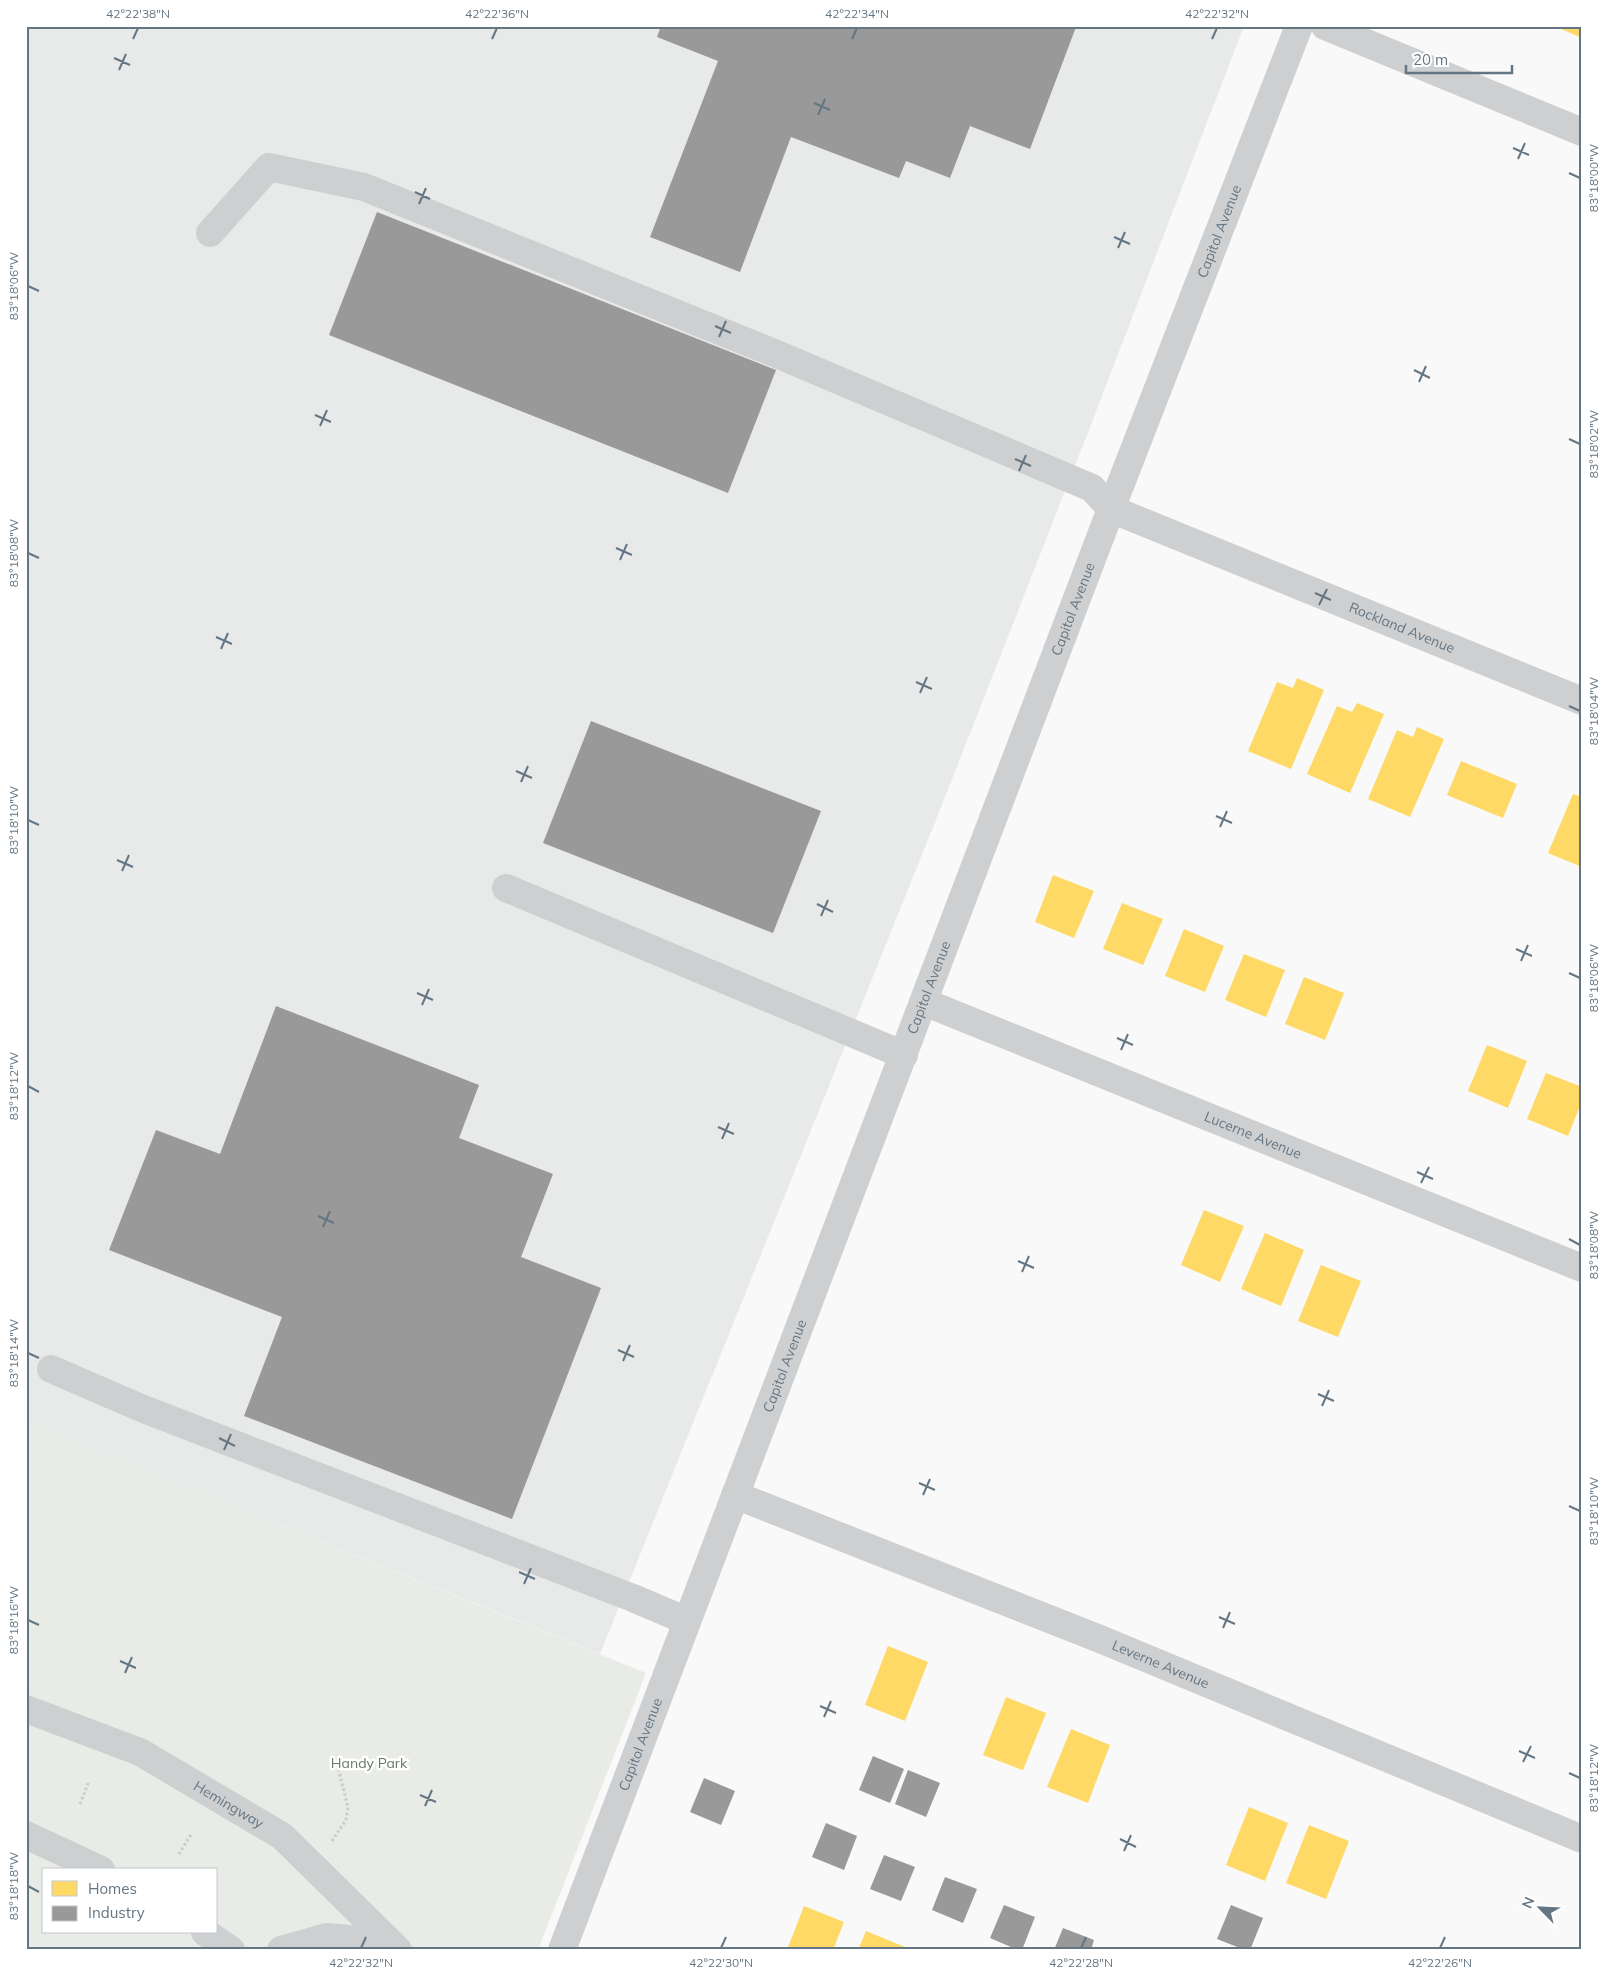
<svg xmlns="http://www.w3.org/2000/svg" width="1608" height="1976" font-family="Mulish,sans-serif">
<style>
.built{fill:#e8e9e9}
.green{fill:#e8ebe6;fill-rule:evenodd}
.homes{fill:#ffd966}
.industry{fill:#999}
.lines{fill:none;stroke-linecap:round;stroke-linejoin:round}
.path{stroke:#cbcccd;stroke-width:3;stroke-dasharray:2.5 2.5;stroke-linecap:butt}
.minor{stroke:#cecfd0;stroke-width:28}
.ticks{fill:none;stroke:#657683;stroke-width:2}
.labels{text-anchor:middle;stroke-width:5;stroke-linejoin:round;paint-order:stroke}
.street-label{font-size:14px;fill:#657683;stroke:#fff}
.park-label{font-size:14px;fill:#687a64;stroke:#fff}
.neatline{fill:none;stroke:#657683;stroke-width:2}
.ticks-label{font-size:12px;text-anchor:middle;fill:#657683}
</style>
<rect width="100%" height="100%" fill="#f9f9f9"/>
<!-- built -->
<polygon class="built" points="26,26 1244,26 1087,435 936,820 600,1654 26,1422"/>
<!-- green -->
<path class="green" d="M26,1422L646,1673L538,1950H26ZM44,1870H216V1932H44Z"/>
<!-- homes -->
<g class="homes">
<polygon points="1562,26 1582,26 1582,38 1561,29"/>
<polygon points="1297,678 1324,690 1291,769 1248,751 1277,682 1293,688"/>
<polygon points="1357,703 1384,714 1350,793 1307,774 1337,706 1352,712"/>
<polygon points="1417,727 1444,739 1410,817 1368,799 1397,730 1413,737"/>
<polygon points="1461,761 1517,784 1503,818 1447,795"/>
<polygon points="1573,794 1582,797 1582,867 1548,853"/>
<polygon points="1053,875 1094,891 1074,938 1035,922"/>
<polygon points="1122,903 1163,919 1143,965 1103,949"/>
<polygon points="1184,929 1224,946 1205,992 1165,976"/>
<polygon points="1244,954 1285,970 1266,1017 1225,1000"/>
<polygon points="1304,977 1344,993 1325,1040 1285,1024"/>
<polygon points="1487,1045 1527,1061 1508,1108 1468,1091"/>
<polygon points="1546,1073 1582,1087 1582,1101 1568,1136 1527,1119"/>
<polygon points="1204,1210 1244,1226 1220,1282 1181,1265"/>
<polygon points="1265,1233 1304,1250 1281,1306 1241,1289"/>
<polygon points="1321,1265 1361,1281 1338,1337 1298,1321"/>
<polygon points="888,1646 928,1662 905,1721 865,1705"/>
<polygon points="1006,1697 1046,1713 1023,1770 983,1755"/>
<polygon points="1071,1729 1110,1745 1088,1803 1047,1787"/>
<polygon points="1249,1807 1288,1823 1265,1881 1226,1865"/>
<polygon points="1309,1825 1349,1841 1326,1899 1286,1883"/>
<polygon points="804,1906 844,1922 833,1950 787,1950"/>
<polygon points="866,1931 905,1947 904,1950 858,1950"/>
</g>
<!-- industry -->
<g class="industry">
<polygon points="661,26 1075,26 1076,27 1030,149 970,126 950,178 906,161 899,178 791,137 740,272 650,237 718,61 657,37"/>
<polygon points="377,212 776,370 728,493 329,335"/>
<polygon points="591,721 821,811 773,933 543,843"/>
<polygon points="276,1006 479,1085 459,1138 553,1174 521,1257 601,1288 512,1519 244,1416 282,1317 109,1250 156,1130 220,1154"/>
<polygon points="873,1756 904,1769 890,1803 859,1790"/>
<polygon points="908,1770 940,1783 926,1817 895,1804"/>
<polygon points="704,1778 735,1791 721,1825 690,1812"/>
<polygon points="826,1823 857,1836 844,1870 812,1857"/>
<polygon points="884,1855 915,1867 901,1901 870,1889"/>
<polygon points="945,1877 977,1889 963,1923 932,1910"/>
<polygon points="1004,1905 1035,1917 1022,1950 1018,1950 990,1938"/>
<polygon points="1231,1905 1263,1918 1250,1950 1245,1950 1217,1939"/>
<polygon points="1063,1928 1094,1940 1091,1950 1054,1950"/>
</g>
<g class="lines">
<!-- path -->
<g class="path">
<polyline points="80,1804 89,1781"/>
<polyline points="332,1841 346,1820 348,1807 335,1756"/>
<polyline points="179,1854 192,1833"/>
</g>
<!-- minor -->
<g class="minor">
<polyline points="1325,26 1582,132"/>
<path id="s1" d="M210,233L269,167L364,187L779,355L1092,488L1111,509L1582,701"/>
<polyline points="506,888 904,1055"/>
<path id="s2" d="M924,1002L1582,1268"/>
<polyline points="51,1369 141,1408 633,1598 687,1621"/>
<path id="s3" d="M735,1495L1100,1639L1582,1839"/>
<path id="s4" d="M26,1709L140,1752L282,1836L398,1950"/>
<polyline points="26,1835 101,1870"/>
<polyline points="205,1932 231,1950"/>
<polyline points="281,1950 327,1937 391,1943"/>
<path id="s5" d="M562,1950L1111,509L1299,26"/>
</g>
</g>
<!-- ticks -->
<path class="ticks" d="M133,39L138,28M492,39L497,28M852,39L857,28M1212,39L1217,28M114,58L130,65M119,70L126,54M814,103L830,110M818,115L825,99M1513,148L1529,155M1518,159L1525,143M1569,173L1580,178M415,192L430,199M419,204L426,188M1114,237L1130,244M1118,248L1125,232M28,286L39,291M715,326L731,333M719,337L726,321M1414,370L1430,378M1419,382L1426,366M315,415L331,422M320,426L327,410M1569,439L1580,444M1015,459L1031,466M1019,471L1026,455M616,548L632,555M28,553L39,558M620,560L627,544M1315,593L1331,600M1319,605L1327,589M216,637L232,644M221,649L228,633M916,682L932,689M920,693L927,677M1569,706L1580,711M516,771L532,778M521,782L528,766M1216,816L1232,823M28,820L39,825M1220,827L1227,811M117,860L133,867M122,871L129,855M817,904L833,912M821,916L828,900M1516,949L1532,956M1521,961L1528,945M1569,973L1580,978M417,993L433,1000M422,1005L429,989M1117,1038L1133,1045M1121,1050L1128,1034M28,1086L39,1092M718,1127L734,1134M722,1139L729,1123M1417,1172L1433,1179M1421,1183L1429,1167M318,1216L334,1223M323,1227L330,1211M1569,1239L1580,1245M1018,1261L1034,1268M1022,1272L1029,1256M618,1350L634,1357M28,1353L39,1358M623,1361L630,1345M1318,1394L1334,1401M1322,1406L1329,1390M219,1438L235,1446M224,1450L231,1434M919,1483L935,1490M923,1495L930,1479M1569,1506L1580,1511M519,1572L535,1579M524,1584L531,1568M1219,1617L1235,1624M28,1620L39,1625M1223,1628L1230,1612M120,1661L136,1668M125,1673L132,1657M820,1706L836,1713M824,1717L831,1701M1519,1751L1535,1758M1523,1762L1531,1746M1569,1773L1580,1778M420,1795L436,1802M425,1806L432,1790M1120,1839L1136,1847M1124,1851L1131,1835M28,1886L39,1892M361,1948L366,1937M721,1948L726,1937M1081,1948L1086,1937M1440,1948L1445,1937"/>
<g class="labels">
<!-- street labels -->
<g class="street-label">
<text dy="5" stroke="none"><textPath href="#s5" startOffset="1840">Capitol Avenue</textPath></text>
<text dy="5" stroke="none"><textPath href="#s5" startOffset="1435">Capitol Avenue</textPath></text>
<text dy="5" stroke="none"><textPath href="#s1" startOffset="1316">Rockland Avenue</textPath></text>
<text dy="5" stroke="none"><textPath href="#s5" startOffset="1030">Capitol Avenue</textPath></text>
<text dy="5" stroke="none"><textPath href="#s2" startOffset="355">Lucerne Avenue</textPath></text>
<text dy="5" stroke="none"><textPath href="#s5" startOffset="625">Capitol Avenue</textPath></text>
<text dy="5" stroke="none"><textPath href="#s3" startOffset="458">Leverne Avenue</textPath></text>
<text dy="5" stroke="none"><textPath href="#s5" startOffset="220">Capitol Avenue</textPath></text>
<text dy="5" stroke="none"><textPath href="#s4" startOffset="225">Hemingway</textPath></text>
</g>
<!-- park labels -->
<g class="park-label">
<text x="369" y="1768">Handy Park</text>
</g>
</g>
<!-- border -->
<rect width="1608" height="1976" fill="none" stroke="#ffffff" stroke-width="55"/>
<!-- legend -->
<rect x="42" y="1868" width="175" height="65" fill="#ffffff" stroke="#c1c8cd"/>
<rect x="52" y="1881" width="25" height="15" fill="#ffd966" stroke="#c1c8cd"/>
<text x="88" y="1894" font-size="15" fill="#657683">Homes</text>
<rect x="52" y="1906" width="25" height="15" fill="#999999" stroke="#c1c8cd"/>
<text x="88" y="1918" font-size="15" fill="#657683">Industry</text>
<!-- north arrow -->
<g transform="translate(1540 1908) rotate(294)" stroke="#ffffff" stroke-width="4" paint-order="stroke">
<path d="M0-4L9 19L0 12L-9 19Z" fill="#657683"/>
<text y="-8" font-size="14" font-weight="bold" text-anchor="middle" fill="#657683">N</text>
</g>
<!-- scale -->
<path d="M1406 65v8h106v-8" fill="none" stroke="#657683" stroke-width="2.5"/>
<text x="1413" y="65" font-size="15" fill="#657683" stroke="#ffffff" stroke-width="4" paint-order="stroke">20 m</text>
<rect x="28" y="28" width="1552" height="1920" class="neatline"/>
<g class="ticks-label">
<text x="138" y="18">42°22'38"N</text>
<text x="497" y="18">42°22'36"N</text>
<text x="857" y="18">42°22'34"N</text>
<text x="1217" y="18">42°22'32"N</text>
<text transform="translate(1594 178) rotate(-90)" y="4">83°18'00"W</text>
<text transform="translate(14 286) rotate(-90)" y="4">83°18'06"W</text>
<text transform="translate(1594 444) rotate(-90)" y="4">83°18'02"W</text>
<text transform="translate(14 553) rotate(-90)" y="4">83°18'08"W</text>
<text transform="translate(1594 711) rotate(-90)" y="4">83°18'04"W</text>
<text transform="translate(14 820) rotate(-90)" y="4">83°18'10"W</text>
<text transform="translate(1594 978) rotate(-90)" y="4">83°18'06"W</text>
<text transform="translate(14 1086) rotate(-90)" y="4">83°18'12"W</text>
<text transform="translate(1594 1245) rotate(-90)" y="4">83°18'08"W</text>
<text transform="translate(14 1353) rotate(-90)" y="4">83°18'14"W</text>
<text transform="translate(1594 1511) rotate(-90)" y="4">83°18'10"W</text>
<text transform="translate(14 1620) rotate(-90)" y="4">83°18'16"W</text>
<text transform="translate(1594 1778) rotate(-90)" y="4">83°18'12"W</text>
<text transform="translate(14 1886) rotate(-90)" y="4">83°18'18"W</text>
<text x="361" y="1967">42°22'32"N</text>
<text x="721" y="1967">42°22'30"N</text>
<text x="1081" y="1967">42°22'28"N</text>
<text x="1440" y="1967">42°22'26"N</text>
</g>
</svg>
